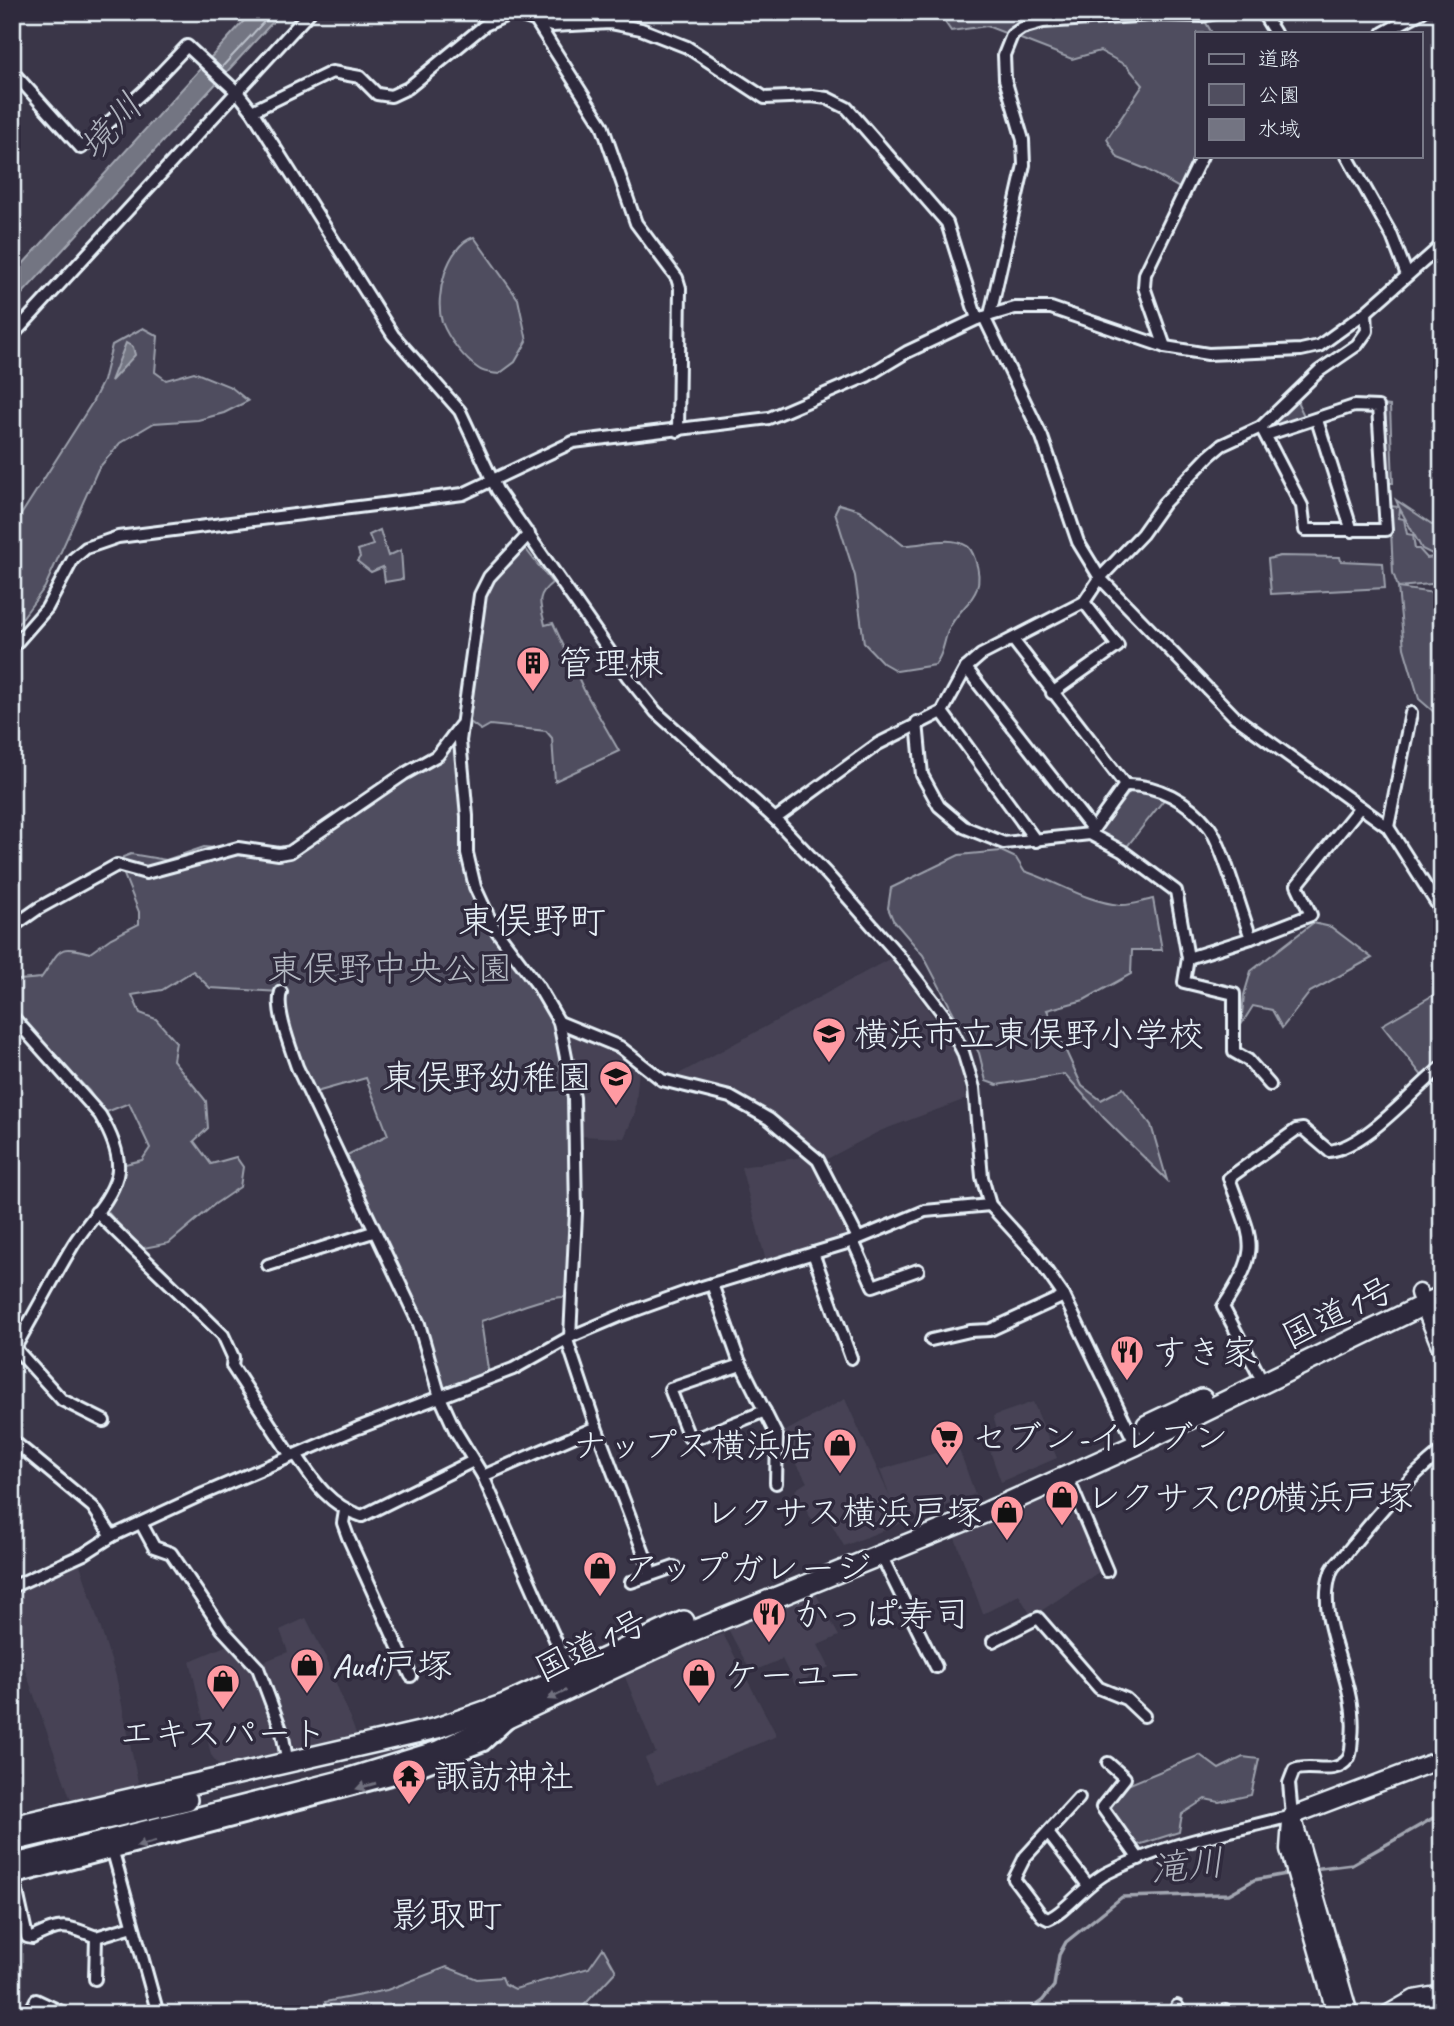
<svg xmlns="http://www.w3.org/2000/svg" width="1454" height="2026" font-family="Caveat,'Klee One',sans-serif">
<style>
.built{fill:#464354}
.green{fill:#504e5f;stroke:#9ca0ac;stroke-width:2}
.water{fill:#737482;stroke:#a2a6b1;stroke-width:2}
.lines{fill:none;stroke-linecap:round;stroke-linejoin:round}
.shore{stroke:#b9bfc9;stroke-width:2}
.stream{stroke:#a2a6b1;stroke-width:3.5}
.street-casing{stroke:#e8f1f8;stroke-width:16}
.secondary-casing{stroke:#e8f1f8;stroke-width:21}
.highway-casing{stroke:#e8f1f8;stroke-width:24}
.street{stroke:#2f2a3d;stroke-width:10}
.secondary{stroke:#2f2a3d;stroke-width:16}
.highway{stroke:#2f2a3d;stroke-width:19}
.oneway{fill:#70707e}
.labels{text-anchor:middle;stroke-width:7;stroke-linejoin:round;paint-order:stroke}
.poi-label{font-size:35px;fill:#e8f1f8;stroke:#2f2a3d;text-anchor:start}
.park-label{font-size:35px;fill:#b3b8c2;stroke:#2f2a3d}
.street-label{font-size:35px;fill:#e8f1f8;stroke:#2f2a3d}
.water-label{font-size:37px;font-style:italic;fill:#aeb2bd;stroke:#2f2a3d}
.neighbourhood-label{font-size:37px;fill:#e8f1f8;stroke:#2f2a3d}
</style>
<rect width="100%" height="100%" fill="#3a3648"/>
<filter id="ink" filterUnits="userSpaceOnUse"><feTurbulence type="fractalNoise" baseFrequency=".0143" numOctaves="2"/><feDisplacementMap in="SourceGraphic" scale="14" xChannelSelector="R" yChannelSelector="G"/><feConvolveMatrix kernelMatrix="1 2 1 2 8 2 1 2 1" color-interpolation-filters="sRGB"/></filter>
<g filter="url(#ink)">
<!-- built -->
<g class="built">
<polygon points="891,958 949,1039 962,1072 966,1099 880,1131 825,1160 772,1114 745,1099 677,1075"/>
<polygon points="565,1030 594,1037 639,1070 635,1113 624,1138 579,1136 579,1093"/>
<polygon points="808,1156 819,1171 848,1231 845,1238 767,1265 741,1167"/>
<polygon points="845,1399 890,1497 880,1470 958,1446 975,1494 844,1546 827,1516 813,1522 795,1490 807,1482 780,1434"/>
<polygon points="1033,1402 1057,1458 1001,1482 984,1434 997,1430 993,1416"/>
<polygon points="1068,1487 1101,1566 1099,1572 1032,1617 1019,1595 983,1614 955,1538"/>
<polygon points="79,1561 116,1676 139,1787 72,1803 12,1633 12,1592"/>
<polygon points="815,1592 839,1636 818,1645 829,1667 795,1685 782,1659 751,1672 727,1627"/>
<polygon points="306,1618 326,1658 357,1736 296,1750 260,1663 288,1652 280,1630"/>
<polygon points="723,1634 777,1736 657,1785 645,1758 656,1753 625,1677 683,1648"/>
<polygon points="230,1644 256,1672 285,1753 221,1768 211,1755 190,1661"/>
</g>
<!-- green -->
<g class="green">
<polygon points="938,12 1170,12 1202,16 1212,33 1197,33 1197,156 1183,190 1146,169 1118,158 1107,139 1143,85 1127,66 1100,51 1072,59 987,26 951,31"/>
<path d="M474,237L518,299L527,341L515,362L499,374C493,373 484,373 479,369C464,359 448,338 442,322C434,297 447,245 474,237Z"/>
<polygon points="143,328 158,336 155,372 166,380 194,372 231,387 248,401 224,413 198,420 154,423 120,443 98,469 45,587 12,632 12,529 92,403 103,381 112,345"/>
<polygon points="1294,395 1307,422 1266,435 1261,427"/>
<polygon points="1382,405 1390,406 1393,483 1385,483"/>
<polygon points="1396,500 1442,531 1442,559 1422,549 1400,509 1399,518 1404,519 1407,534 1413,535 1415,549 1419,549 1427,558 1434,557 1435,562 1442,562 1442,583 1398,587 1393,573 1390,506 1399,507"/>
<path d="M839,504L859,510L903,545C922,546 949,534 967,546C971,548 973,554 975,559C989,599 959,603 948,631C943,644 944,653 935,665L897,671L883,663L864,643L855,576L835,512Z"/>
<polygon points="380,530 388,556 401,550 403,579 385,582 383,567 371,572 357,561 360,557 358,550 373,545 369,535"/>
<path d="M521,543L552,583C534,597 541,605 545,625L553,623L584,690L619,751L555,781L552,738L546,731L490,725L481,730L470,722L472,648L480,595Z"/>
<polygon points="1280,556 1340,557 1341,561 1383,563 1385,588 1271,594 1268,559"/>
<polygon points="1398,588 1442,594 1442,719 1419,699 1404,648"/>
<path d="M461,724L475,887L559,1022L574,1098L569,1297C539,1296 510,1313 481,1321L489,1376L440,1397L433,1367L339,1159L388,1135L366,1078L309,1094L297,1067L281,992L210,988L193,971L162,990L132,995L140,1013L156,1019L176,1042L173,1060L206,1101L208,1128L194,1141L211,1164L236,1157L243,1167L240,1187L215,1204L169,1243L139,1249L106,1210L118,1191L125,1164L142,1160L150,1148L129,1103L104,1113L89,1091L25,1023L12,1003V987L19,980L41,978C61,951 55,943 90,953L111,938L139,924V912L120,865L123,857L131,854L166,860L204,847L279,854L438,755Z"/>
<polygon points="1133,788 1166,797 1125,849 1103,837 1100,830"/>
<path d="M1001,851L1016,858L1024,871C1056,881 1086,902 1120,905C1130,906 1143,901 1153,899L1162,950H1132L1131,974L1084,1000L1047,1010L1082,1086L1101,1100L1123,1088L1151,1125L1167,1180L1104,1118L1065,1074L997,1085L986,1081L979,1053L968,1033L954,1014L923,955L893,920L888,908L891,888L959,855Z"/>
<polygon points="1313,923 1331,927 1372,958 1310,992 1282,1028 1272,1010 1253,1006 1241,1025 1244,995 1251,971"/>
<polygon points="1442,990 1442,1063 1423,1077 1382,1025"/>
<polygon points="1200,1755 1219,1769 1243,1757 1259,1759 1251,1795 1219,1802 1205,1799 1182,1814 1179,1832 1138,1845 1121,1829 1107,1808 1125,1786"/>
<polygon points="603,1948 616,1971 576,2014 329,2014 325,2002 387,1990 447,1967 477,1979 502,1977 505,1984 515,1989 589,1968"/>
</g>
<!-- water -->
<g class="water">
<polygon points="282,12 12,305 12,276 251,13"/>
<polygon points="126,343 133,347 135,355 111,381"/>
</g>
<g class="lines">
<!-- shore -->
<polyline class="shore" points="221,68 273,12"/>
<!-- stream -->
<g class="stream">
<polyline points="1313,1869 1352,1864 1442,1813"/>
<polyline points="1024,2014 1042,2001 1054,1986 1059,1955 1066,1942 1122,1897 1229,1894 1254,1880 1292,1873"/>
</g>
<!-- street casing -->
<g class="street-casing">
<g id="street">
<polyline points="1262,12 1275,33"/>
<polyline points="536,21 602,125 636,223 677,278 680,288 678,431"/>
<polyline points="1383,33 1422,12"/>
<polyline points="12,71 81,148 145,90 187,46 238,93 252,111 393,335 460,411 497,490 627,676 656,712 775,819 827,874 899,956 944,1015 963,1052 974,1088 982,1177 990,1205 1034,1253 1064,1296 1136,1445"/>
<polyline points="252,111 332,72 360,77 377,94 391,96 408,88 485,25 512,13 552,26 610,23 641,29 687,47 765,98 812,96 827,98 847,108 947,223 977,319"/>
<polyline points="1347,156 1392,236 1407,275"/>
<polyline points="990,315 1024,165 1023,140 1005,79 1004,55 1012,35 1022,28 1043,22 1153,15 1202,16 1222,12"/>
<polyline points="984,317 1042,437 1078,542 1100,578 1235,717 1388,827 1442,912"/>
<polyline points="12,336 310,12"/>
<polyline points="1165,347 1144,287 1145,274 1202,156"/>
<polyline points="1317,420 1352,531"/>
<polyline points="1261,427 1302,506 1305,530 1386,530 1378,407 1354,406 1266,435"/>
<polyline points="529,534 489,577 480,595 460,741 467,816 467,853 475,887 493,926 538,986 559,1022 574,1098 576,1213 570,1337"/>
<polyline points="1014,641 1125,785"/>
<polyline points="12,648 47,608 73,559 86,548 118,537 463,494 573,442 769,418 867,376 907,352 977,319 1015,308 1051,308 1165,347 1208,354 1301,350 1319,346 1366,312 1442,245"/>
<polyline points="966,668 1093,830"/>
<polyline points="1052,693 1118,646 1084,602"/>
<polyline points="942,712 1036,841"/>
<path d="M917,722L922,775L939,806L964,827L1004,843L1090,834L1122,851L1176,891L1188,958L1251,938C1242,914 1222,843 1209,827C1189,801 1157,784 1125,785"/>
<polyline points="775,819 878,744 942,712 966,668 981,655 1084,602 1100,578 1142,534 1164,503 1209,456 1222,445 1261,427 1319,371 1357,345 1367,331 1366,312"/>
<polyline points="1388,827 1411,713"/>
<polyline points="1090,834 1125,785"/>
<polyline points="12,927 39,908 117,865 146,873 238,848 279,854 290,852 404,774 438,755 460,726"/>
<polyline points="1251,938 1311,915 1297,885 1360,807"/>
<polyline points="1188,958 1184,982 1234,994 1234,1052 1248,1060 1270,1085"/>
<path d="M281,992C275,1009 291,1049 297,1067L419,1324L440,1397L455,1430L483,1476L570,1673"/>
<path d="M12,1016L100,1115C110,1132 122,1156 117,1176C110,1202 87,1222 73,1245C52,1280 33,1317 12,1353"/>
<polyline points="559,1022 620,1047 662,1080 730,1097 769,1119 818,1160 858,1238"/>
<polyline points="96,1212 223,1335 233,1357 232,1366 291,1456"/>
<polyline points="853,1241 873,1286 918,1270"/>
<polyline points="813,1253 851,1358"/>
<polyline points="268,1265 373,1232"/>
<polyline points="712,1284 738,1358 777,1436 776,1483"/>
<polyline points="567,1340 596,1427 651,1572"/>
<polyline points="931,1340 970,1331 990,1330 1064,1296"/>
<polyline points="15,1348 62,1400 104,1421"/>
<polyline points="741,1365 670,1389 689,1437 697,1438 765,1411"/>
<path d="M1258,1373L1223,1307C1263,1245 1252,1243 1229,1178L1296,1130L1303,1129L1329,1151C1366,1147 1413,1090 1442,1067"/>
<polyline points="12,1440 93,1507 112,1536"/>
<path d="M297,1456C314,1482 330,1506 362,1516L473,1461"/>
<polyline points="483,1476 596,1427"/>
<polyline points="1067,1476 1107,1571"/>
<polyline points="345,1511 343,1523 348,1537 411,1676"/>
<polyline points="141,1523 154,1547 171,1553 222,1629 258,1668 282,1732 288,1764"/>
<polyline points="881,1555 936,1667"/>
<polyline points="631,1582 674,1567"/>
<polyline points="12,1587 84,1554 112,1536 203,1494 358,1428 513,1369 570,1337 622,1315 689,1291 850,1242 925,1211 990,1205"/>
<polyline points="993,1641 1038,1618 1099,1688 1126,1699 1144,1716"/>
<polyline points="1108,1763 1125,1778 1102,1807 1139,1859"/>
<path d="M1079,1798L1025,1857L1014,1879L1042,1916L1048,1919C1066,1912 1084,1885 1107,1873C1165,1843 1230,1832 1292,1816L1289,1783L1294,1770C1311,1763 1334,1777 1348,1759C1352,1753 1351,1744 1352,1738C1359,1678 1313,1624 1331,1572C1333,1565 1342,1559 1347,1552C1377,1515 1405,1481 1442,1451"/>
<polyline points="1048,1833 1087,1884"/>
<polyline points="113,1852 158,2014"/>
<path d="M14,1878L27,1937L32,1938C62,1923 66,1925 96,1937"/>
<polyline points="12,1879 406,1775 484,1745 510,1721"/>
<polyline points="95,1979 96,1937 133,1926"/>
<polyline points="1177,2006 1182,2014"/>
<polyline points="789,2013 789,2014"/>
<polyline points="29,2014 36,2000 66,2014"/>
<polyline points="1222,2014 1225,2011 1226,2014"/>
</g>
</g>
<!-- secondary casing -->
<g class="secondary-casing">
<g id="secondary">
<polyline points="1419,1293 1442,1350"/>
<polyline points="1292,1816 1349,2014"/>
<polyline points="1292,1816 1442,1759"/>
<polyline points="1291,1822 1289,1849 1336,2014"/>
<polyline points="1388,2014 1414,1999 1442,1994"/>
</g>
</g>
<!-- highway casing -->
<g class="highway-casing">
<g id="highway">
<polyline points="1147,1425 1202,1399"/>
<polyline points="12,1826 437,1728 505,1704 684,1621"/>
<polyline points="12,1841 187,1800"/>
<polyline points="12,1865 340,1781 438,1751 693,1631 987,1512 1136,1445 1442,1296"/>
</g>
</g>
<!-- street -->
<use href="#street" class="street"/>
<!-- secondary -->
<use href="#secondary" class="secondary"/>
<!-- highway -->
<use href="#highway" class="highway"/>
</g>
<!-- one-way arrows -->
<defs><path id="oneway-solid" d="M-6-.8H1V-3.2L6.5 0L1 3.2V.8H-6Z" transform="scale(1.75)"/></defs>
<g class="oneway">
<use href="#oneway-solid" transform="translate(557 1695) rotate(154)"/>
<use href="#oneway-solid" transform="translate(366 1786) rotate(164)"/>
<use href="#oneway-solid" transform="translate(146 1844) rotate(165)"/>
</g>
</g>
<!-- icons -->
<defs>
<g id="building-pin" transform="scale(1.75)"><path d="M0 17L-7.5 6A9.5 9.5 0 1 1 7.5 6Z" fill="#ff9aa2" stroke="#2f2a3d"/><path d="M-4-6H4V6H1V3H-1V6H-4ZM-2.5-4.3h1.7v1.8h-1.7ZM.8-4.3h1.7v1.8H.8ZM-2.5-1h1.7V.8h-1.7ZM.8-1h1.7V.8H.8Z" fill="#111"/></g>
<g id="school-pin" transform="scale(1.75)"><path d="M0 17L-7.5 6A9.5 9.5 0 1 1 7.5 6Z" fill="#ff9aa2" stroke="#2f2a3d"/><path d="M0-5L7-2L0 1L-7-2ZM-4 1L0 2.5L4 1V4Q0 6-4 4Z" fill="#111"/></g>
<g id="restaurant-pin" transform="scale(1.75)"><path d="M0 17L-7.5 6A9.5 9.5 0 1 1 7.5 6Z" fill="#ff9aa2" stroke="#2f2a3d"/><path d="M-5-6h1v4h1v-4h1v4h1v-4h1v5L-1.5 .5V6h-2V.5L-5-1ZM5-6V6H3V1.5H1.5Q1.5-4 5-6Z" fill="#111"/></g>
<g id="supermarket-pin" transform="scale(1.75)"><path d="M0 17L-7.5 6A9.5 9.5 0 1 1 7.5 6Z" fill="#ff9aa2" stroke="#2f2a3d"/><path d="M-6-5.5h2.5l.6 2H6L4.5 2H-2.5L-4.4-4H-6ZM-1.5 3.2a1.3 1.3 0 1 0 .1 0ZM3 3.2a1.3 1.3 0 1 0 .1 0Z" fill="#111"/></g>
<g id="shop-pin" transform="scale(1.75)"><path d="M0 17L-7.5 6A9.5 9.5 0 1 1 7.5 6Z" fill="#ff9aa2" stroke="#2f2a3d"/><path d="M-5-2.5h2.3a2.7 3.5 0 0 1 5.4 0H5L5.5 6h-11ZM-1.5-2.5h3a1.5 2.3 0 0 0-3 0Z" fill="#111"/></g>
<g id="temple-pin" transform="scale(1.75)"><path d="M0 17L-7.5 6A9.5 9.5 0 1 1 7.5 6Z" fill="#ff9aa2" stroke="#2f2a3d"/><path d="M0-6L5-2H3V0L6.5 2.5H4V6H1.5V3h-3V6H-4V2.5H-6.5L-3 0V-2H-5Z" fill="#111"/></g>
</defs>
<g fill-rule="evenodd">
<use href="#building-pin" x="533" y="663"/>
<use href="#school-pin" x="829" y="1034"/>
<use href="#school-pin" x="616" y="1077"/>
<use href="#restaurant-pin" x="1127" y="1352"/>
<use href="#supermarket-pin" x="947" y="1437"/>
<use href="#shop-pin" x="840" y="1445"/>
<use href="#shop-pin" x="1062" y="1497"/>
<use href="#shop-pin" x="1007" y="1512"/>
<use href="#shop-pin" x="600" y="1568"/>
<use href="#restaurant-pin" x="769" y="1614"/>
<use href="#shop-pin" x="307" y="1665"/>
<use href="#shop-pin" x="699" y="1675"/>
<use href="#shop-pin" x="223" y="1681"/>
<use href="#temple-pin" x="409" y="1776"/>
</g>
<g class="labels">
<!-- poi labels -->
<g class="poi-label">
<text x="558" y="675">管理棟</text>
<text x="854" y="1046">横浜市立東俣野小学校</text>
<text x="592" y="1089" text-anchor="end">東俣野幼稚園</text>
<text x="1152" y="1364">すき家</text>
<text x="972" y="1449">セブン-イレブン</text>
<text x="816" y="1457" text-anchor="end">ナップス横浜店</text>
<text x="1086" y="1509">レクサスCPO横浜戸塚</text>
<text x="982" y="1524" text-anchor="end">レクサス横浜戸塚</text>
<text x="624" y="1580">アップガレージ</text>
<text x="794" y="1626">かっぱ寿司</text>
<text x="332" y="1677">Audi戸塚</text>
<text x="724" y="1687">ケーユー</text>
<text x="223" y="1745" text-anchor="middle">エキスパート</text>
<text x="434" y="1788">諏訪神社</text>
</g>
<!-- park labels -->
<g class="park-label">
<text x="390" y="980">東俣野中央公園</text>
</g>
<!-- street labels -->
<g class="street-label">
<text transform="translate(1338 1312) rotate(-26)" y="12">国道1号</text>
<text transform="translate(591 1645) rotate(-26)" y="12">国道1号</text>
</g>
<!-- water labels -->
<g class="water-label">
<text transform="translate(110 126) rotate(-48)" y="13">境川</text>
<text transform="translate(1187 1865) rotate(-6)" y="13">滝川</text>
</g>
<!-- neighbourhood labels -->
<g class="neighbourhood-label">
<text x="532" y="933">東俣野町</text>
<text x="447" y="1927">影取町</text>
</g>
</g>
<!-- margin -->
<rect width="1454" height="2026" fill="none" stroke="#2f2a3d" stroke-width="42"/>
<rect x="21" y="21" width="1412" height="1984" fill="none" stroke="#e8f1f8" stroke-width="2.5" filter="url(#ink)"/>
<!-- legend -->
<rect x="1195" y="32" width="228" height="126" fill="#2f2a3d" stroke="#797a88" stroke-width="2"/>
<rect x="1209" y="54" width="35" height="10" fill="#2f2a3d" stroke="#797a88" stroke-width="2"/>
<text x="1258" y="66" font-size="21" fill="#e8f1f8">道路</text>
<rect x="1209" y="84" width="35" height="21" fill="#504e5f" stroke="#797a88" stroke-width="2"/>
<text x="1258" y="102" font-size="21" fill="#e8f1f8">公園</text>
<rect x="1209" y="119" width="35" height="21" fill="#737482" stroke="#797a88" stroke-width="2"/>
<text x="1258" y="136" font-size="21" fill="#e8f1f8">水域</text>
</svg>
